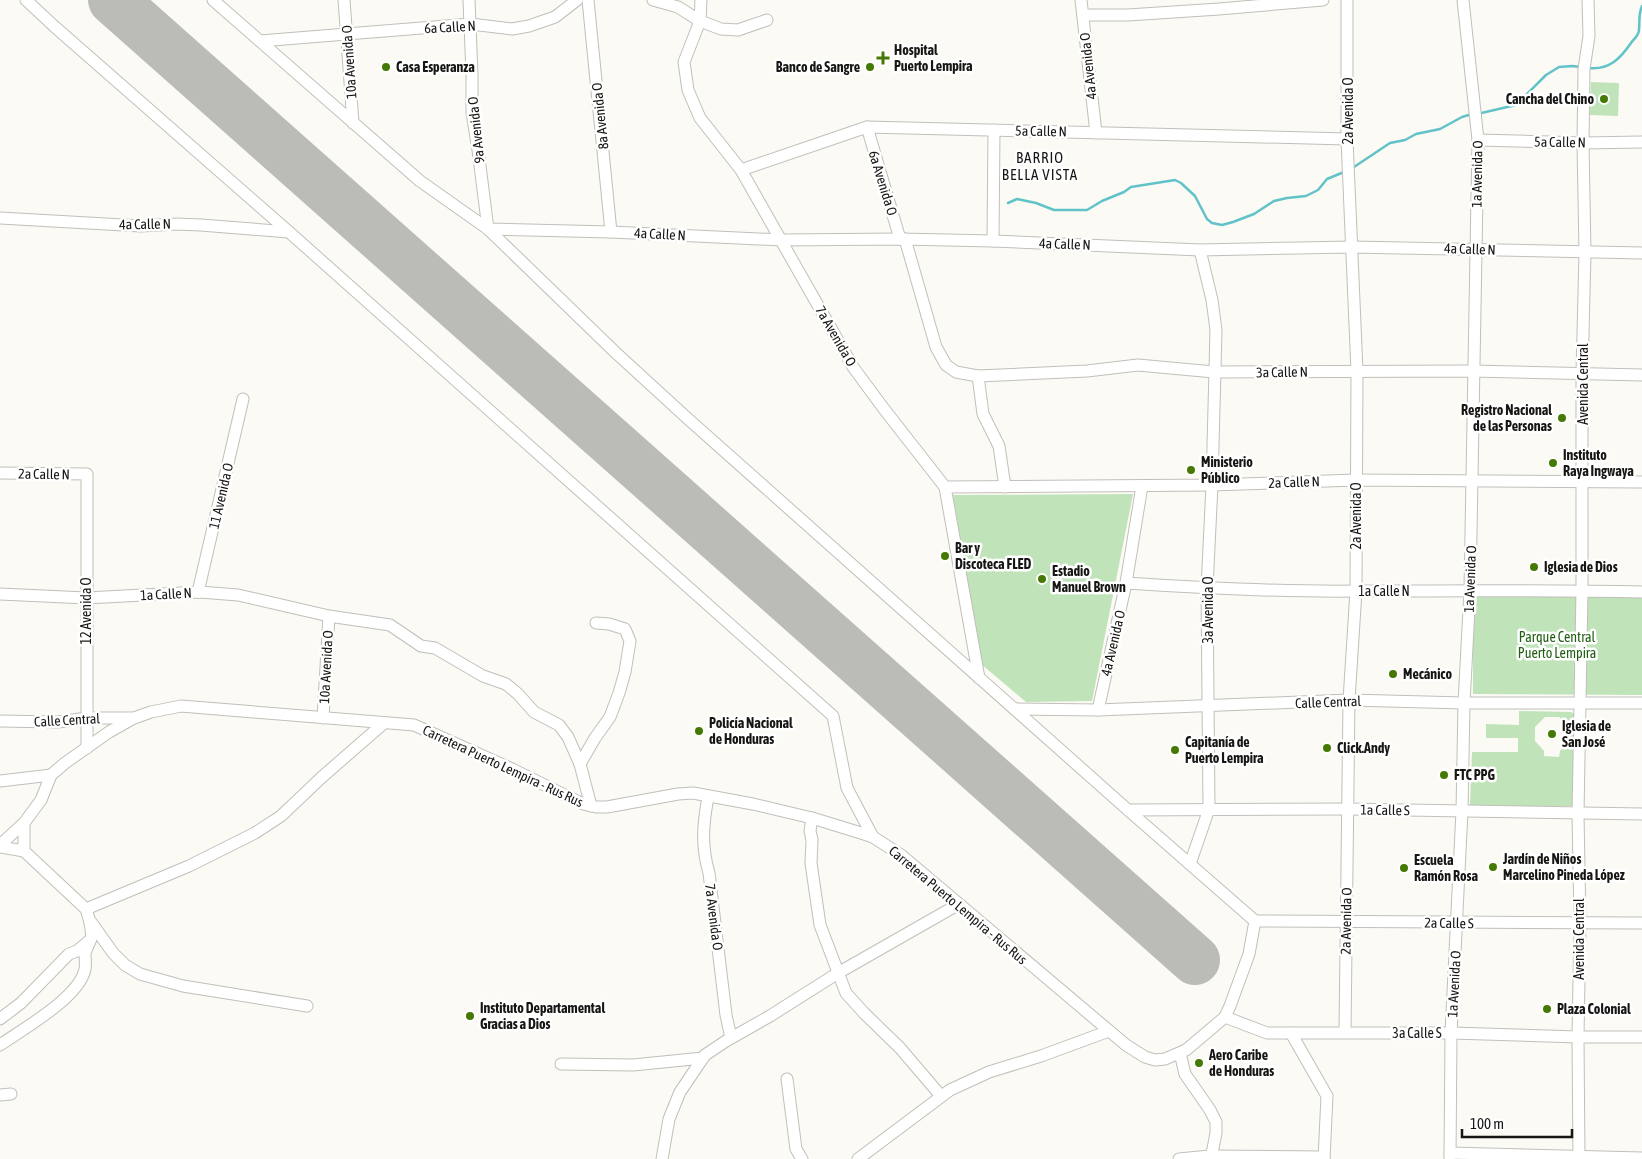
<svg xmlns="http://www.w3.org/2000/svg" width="1642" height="1159" font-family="'Asap Condensed',sans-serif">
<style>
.green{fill:#c0e3b9;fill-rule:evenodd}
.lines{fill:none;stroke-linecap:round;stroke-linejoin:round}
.stream{stroke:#61c3c9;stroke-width:2.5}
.runway{stroke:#bcbcb7;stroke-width:50}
.minor-casing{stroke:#c0bfba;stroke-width:13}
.minor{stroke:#fff;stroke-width:11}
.poi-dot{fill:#467904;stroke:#fff;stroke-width:2}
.labels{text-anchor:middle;stroke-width:5;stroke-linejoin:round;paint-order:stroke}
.street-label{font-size:14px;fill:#171614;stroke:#fff}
.poi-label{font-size:14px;font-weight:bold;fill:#171614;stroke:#fff;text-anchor:start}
.park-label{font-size:14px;fill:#215d12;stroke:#fff}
.neighbourhood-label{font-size:15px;letter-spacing:1px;fill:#171614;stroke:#fff}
</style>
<rect width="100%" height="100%" fill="#fbfaf4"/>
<!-- green -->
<g class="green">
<polygon points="1591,82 1619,83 1618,116 1590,115"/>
<polygon points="1133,494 1092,701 1026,702 981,664 953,495"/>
<polygon points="1473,595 1642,597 1642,695 1473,694"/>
<path d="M1519,711L1571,712L1574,714V806H1470L1472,752H1518V738H1486V724L1519,725ZM1545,717H1559L1570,727L1569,742L1560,751L1559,757L1544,756V751L1535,741V727Z"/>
</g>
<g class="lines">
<!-- stream -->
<g class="stream">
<path d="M1589,68C1609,70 1620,59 1631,43C1634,39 1639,35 1639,30C1640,21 1638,15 1642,6"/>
<polyline points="1477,114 1516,105 1546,75 1559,67 1572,66 1581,67"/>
<polyline points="1351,169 1390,143 1405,140 1416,134 1440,129 1462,117 1472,114"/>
<polyline points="1008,203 1017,199 1036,203 1054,210 1087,210 1102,201 1124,192 1131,187 1175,180 1181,183 1195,196 1207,219 1212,223 1222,225 1233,222 1254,214 1274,201 1287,198 1306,196 1318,190 1327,179 1344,172"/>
</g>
<!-- runway -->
<polyline class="runway" points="113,0 1195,960"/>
<!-- minor casing -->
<g class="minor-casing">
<g id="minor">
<polyline points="26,0 55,27 289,232 833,716 847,788 873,837"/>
<polyline points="213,0 420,181 488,229 615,352 687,418 1128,810 1255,921"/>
<polyline points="344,0 353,123"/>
<polyline points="469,0 472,74 472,113 478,150 488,229 611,232 782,240 900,239 993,241 1200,250 1352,247 1642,253"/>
<polyline points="588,0 611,232"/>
<polyline points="653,0 678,7 700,21 721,29 738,30 767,20"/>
<polyline points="701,0 700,21 684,62 688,90 700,118 741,170 853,367 884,409 945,487 979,678"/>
<polyline points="1081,0 1096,133"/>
<polyline points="1083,15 1128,15 1219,9 1323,0"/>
<polyline points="260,41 471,24 512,29 529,26 555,17 577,0"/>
<polyline points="867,127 900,239"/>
<polyline points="1478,140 1583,143 1642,142"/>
<polyline points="741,170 867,127 1347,139"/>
<polyline points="0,218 141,226 176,224 201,225 289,232"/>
<polyline points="905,239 936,347 946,365 956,372 978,376 1087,371 1138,365 1214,372 1473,371 1642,375"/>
<polyline points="993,241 994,130"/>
<polyline points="978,376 983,414 999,446 1005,487"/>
<polyline points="0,473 87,474 87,748"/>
<polyline points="945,487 1212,485 1356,480 1642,482"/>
<path d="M1126,583C1203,588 1280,592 1358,591C1452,591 1547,590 1642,592"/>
<polyline points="198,592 243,399"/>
<polyline points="0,594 86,598 200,592 238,595 329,616 390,625 421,646 435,648 483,676 506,684 518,694 534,712 559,725 568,737 580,764"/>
<polyline points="1014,709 1098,710 1349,700 1464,703 1642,703"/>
<polyline points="1098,710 1126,583 1142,486"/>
<polyline points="323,718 329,616"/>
<polyline points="0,721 58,722 87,718 132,718"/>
<polyline points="0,781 51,775 65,763 109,732 134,718 151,712 181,706 414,725 512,769 583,804 596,807 607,807 678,794 693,793 753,804 812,818 861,833 873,837 901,855 1126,1045 1145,1057 1155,1060 1165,1059 1186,1050 1225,1017 1230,1006 1249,954 1255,921"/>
<path d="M708,797C703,824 701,846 709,873L726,1015L731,1038"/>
<polyline points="591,806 580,764 595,738 610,717 619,693 625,672 630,641 625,629 609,624 596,623"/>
<polyline points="1128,810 1347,809 1642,814"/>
<polyline points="812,818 810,831 812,840 811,863 820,925 846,993 864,1013 900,1048 941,1096"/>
<polyline points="24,823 24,851 86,909"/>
<polyline points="0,845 24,823 41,800 51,775"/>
<polyline points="0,847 24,851"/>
<polyline points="1190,864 1209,809 1207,588 1212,485 1216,330 1212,300 1200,250"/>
<path d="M1255,921C1384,921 1513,923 1642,923"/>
<polyline points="91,922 113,953 125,965 140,974 183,986 307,1006"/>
<polyline points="1225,1017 1267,1033 1451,1033 1578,1037 1642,1037"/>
<polyline points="0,1019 21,1003 69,954 77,951 89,941"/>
<polyline points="1345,1032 1349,700 1356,591 1357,371 1347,139 1347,0"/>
<polyline points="1291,1033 1327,1096 1324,1159"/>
<path d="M0,1045C23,1029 80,997 85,969C86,964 85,959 85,954C86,949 89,944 91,939C93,929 89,919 86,909L189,866L255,833L281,816L322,777L384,723"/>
<polyline points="1180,1053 1185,1074 1210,1110 1216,1122 1216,1133 1211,1159"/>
<polyline points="561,1064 633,1065 703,1058"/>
<polyline points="787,1079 796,1149 802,1159"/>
<polyline points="0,1095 11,1094"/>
<polyline points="1450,1153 1642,1158"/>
<polyline points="662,1159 669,1119 680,1092 705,1055 726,1041 770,1016 838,973 959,904"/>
<polyline points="858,1159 950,1090 989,1072 1041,1056 1109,1031"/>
<polyline points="1179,1159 1210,1156 1324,1157"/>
<polyline points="1450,1159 1451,1033 1462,811 1464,703 1470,590 1478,140 1463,0"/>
<polyline points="1579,1159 1578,1037 1580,923 1578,814 1582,590 1582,374 1585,253 1583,143 1584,69 1589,36 1588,0"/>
</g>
</g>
<!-- minor -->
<use href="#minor" class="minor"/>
</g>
<!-- markers -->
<g class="poi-dot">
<path d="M880.5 50.5h5v5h5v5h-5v5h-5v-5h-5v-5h5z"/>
<circle cx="386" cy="67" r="5"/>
<circle cx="870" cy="67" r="5"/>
<circle cx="1604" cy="99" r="5"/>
<circle cx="1562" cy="418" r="5"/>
<circle cx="1553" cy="463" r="5"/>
<circle cx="1191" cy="470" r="5"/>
<circle cx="945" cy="556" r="5"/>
<circle cx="1534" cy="567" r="5"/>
<circle cx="1042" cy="579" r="5"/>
<circle cx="1393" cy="674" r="5"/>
<circle cx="699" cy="731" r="5"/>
<circle cx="1552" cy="734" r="5"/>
<circle cx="1327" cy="748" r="5"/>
<circle cx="1175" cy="750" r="5"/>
<circle cx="1444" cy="775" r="5"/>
<circle cx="1493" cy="867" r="5"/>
<circle cx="1404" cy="868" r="5"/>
<circle cx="1547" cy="1009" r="5"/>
<circle cx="470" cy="1016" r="5"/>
<circle cx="1199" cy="1063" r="5"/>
</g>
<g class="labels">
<!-- street labels -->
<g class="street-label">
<text transform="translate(450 27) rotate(-3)" y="5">6a Calle N</text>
<text transform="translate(349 62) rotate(-94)" y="5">10a Avenida O</text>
<text transform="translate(1088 66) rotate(-96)" y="5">4a Avenida O</text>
<text transform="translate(1348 111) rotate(-90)" y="5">2a Avenida O</text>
<text transform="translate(600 116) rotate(-96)" y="5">8a Avenida O</text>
<text transform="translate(476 130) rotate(-96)" y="5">9a Avenida O</text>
<text transform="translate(1041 131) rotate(1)" y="5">5a Calle N</text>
<text transform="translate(1560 142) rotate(1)" y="5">5a Calle N</text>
<text transform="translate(1477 174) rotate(-89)" y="5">1a Avenida O</text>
<text transform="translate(883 183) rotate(73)" y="5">6a Avenida O</text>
<text transform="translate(145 224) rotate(-1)" y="5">4a Calle N</text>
<text transform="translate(660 234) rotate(3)" y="5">4a Calle N</text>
<text transform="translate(1065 244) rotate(2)" y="5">4a Calle N</text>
<text transform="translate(1470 249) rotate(2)" y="5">4a Calle N</text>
<text transform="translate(836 336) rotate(60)" y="5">7a Avenida O</text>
<text transform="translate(1282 372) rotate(-1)" y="5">3a Calle N</text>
<text transform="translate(1583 384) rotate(-90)" y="5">Avenida Central</text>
<text transform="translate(44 474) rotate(1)" y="5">2a Calle N</text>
<text transform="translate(1294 482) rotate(-2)" y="5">2a Calle N</text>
<text transform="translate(221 496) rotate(-77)" y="5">11 Avenida O</text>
<text transform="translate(1356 516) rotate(-90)" y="5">2a Avenida O</text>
<text transform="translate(1470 579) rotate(-88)" y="5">1a Avenida O</text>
<text x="1384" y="596">1a Calle N</text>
<text transform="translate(166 594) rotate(-3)" y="5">1a Calle N</text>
<text transform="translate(1208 610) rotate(-90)" y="5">3a Avenida O</text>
<text transform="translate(86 611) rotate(-90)" y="5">12 Avenida O</text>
<text transform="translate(1113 643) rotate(-77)" y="5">4a Avenida O</text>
<text transform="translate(326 667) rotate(-87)" y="5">10a Avenida O</text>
<text transform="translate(1328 702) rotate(-2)" y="5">Calle Central</text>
<text transform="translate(67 720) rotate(-3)" y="5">Calle Central</text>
<text transform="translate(503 766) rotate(25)" y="5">Carretera Puerto Lempira - Rus Rus</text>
<text transform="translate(1385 810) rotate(1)" y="5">1a Calle S</text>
<text transform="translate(958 905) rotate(40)" y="5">Carretera Puerto Lempira - Rus Rus</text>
<text transform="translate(714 917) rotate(83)" y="5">7a Avenida O</text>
<text transform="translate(1346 921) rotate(-89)" y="5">2a Avenida O</text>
<text transform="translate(1449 923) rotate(1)" y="5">2a Calle S</text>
<text transform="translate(1579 939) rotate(-90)" y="5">Avenida Central</text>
<text transform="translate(1454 984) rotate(-87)" y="5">1a Avenida O</text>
<text x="1417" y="1038">3a Calle S</text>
</g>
<!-- poi labels -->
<g class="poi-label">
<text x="894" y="55">Hospital<tspan x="894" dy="16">Puerto Lempira</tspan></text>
<text x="396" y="72">Casa Esperanza</text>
<text x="860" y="72" text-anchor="end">Banco de Sangre</text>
<text x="1594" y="104" text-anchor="end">Cancha del Chino</text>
<text x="1552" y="415" text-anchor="end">Registro Nacional<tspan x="1552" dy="16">de las Personas</tspan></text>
<text x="1563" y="460">Instituto<tspan x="1563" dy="16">Raya Ingwaya</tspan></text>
<text x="1201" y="467">Ministerio<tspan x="1201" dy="16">Público</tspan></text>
<text x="955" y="553">Bar y<tspan x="955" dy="16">Discoteca FLED</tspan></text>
<text x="1544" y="572">Iglesia de Dios</text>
<text x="1052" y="576">Estadio<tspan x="1052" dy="16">Manuel Brown</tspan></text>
<text x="1403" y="679">Mecánico</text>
<text x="709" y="728">Policía Nacional<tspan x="709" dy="16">de Honduras</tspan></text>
<text x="1562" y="731">Iglesia de<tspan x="1562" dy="16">San José</tspan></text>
<text x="1185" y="747">Capitanía de<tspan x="1185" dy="16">Puerto Lempira</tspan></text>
<text x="1337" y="753">Click.Andy</text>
<text x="1454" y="780">FTC PPG</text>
<text x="1503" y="864">Jardín de Niños<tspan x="1503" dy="16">Marcelino Pineda López</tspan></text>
<text x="1414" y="865">Escuela<tspan x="1414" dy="16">Ramón Rosa</tspan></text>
<text x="480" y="1013">Instituto Departamental<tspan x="480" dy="16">Gracias a Dios</tspan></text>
<text x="1557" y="1014">Plaza Colonial</text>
<text x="1209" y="1060">Aero Caribe<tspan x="1209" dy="16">de Honduras</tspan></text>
</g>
<!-- park labels -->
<g class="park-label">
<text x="1557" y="642">Parque Central<tspan x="1557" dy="16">Puerto Lempira</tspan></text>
</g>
<!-- neighbourhood labels -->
<g class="neighbourhood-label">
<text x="1040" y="163">BARRIO<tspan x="1040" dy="17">BELLA VISTA</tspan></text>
</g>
</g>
<!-- scale -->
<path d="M1462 1129v8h110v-8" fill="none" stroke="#171614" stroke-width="2.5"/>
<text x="1470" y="1129" font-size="15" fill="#171614" stroke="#ffffff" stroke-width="4" paint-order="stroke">100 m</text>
</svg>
